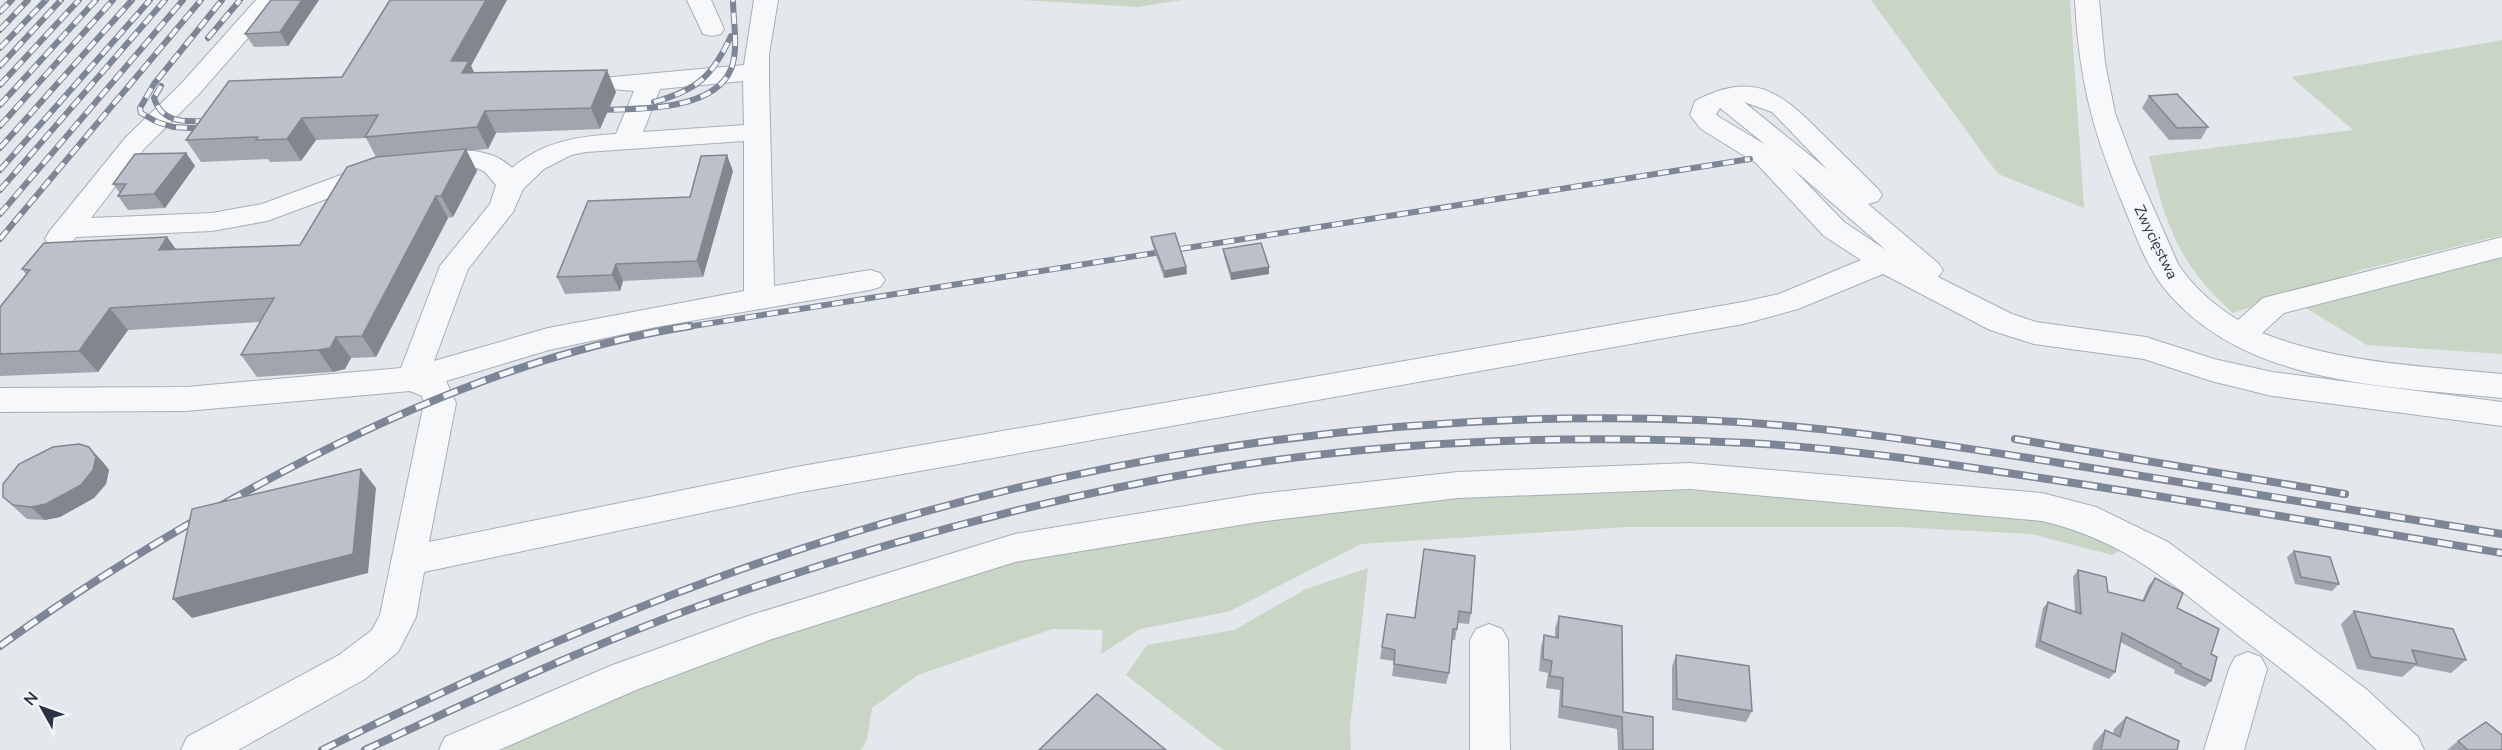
<svg xmlns="http://www.w3.org/2000/svg" width="2502" height="750" font-family="'Nunito Sans',sans-serif">
<style>
.green{fill:#c9d6c5}
.lines{fill:none;stroke-linecap:round;stroke-linejoin:round}
.minor-casing{stroke:#a9aeb7;stroke-width:2}
.minor{fill:#f7f8fa;fill-rule:evenodd}
.rail-far1-casing{stroke:#7d8696;stroke-width:6}
.rail-casing{stroke:#7d8696;stroke-width:8}
.rail-far1{stroke:#f4f6f9;stroke-width:4;stroke-dasharray:11;stroke-linecap:butt}
.rail{stroke:#f4f6f9;stroke-width:5;stroke-dasharray:15;stroke-linecap:butt}
.wall{fill:#a1a5ae}
.shaded-wall{fill:#83868d}
.building{fill:#bbc0ca;stroke:#83868d;stroke-width:1.5}
.labels{text-anchor:middle;stroke-width:4.5;stroke-linejoin:round;paint-order:stroke}
.street-label{font-size:15px;fill:#2b3445;stroke:#f4f6f9}
</style>
<rect width="100%" height="100%" fill="#e4e7ec"/>
<!-- green -->
<g class="green">
<polygon points="1022,0 1182,0 1138,7"/>
<polygon points="1871,0 2070,0 2084,208 1998,174"/>
<path d="M2502,40V235L2362,270L2233,313C2178,264 2166,225 2149,156L2353,130L2291,77Z"/>
<polygon points="2502,251 2502,354 2367,345 2299,304"/>
<polygon points="1652,489 2026,506 2122,549 2112,555 2031,534 1898,527 1626,527 1361,544 1230,611 1140,629 1101,654 1103,630 1053,629 984,652 918,675 872,708 867,739 861,750 493,750 722,653 1028,556 1339,507 1479,494"/>
<polygon points="1368,568 1350,727 1351,750 1223,750 1126,675 1147,645 1234,630 1306,589"/>
</g>
<g class="lines">
<!-- minor casing -->
<g class="minor-casing">
<g id="minor">
<path d="M256,0H281L199,94L144,149L91,218L212,213L262,204L376,162L386,165L390,171L386,177L267,221L212,231L76,237C68,248 62,249 49,246L45,239L49,232L126,137L181,84Z"/>
<polygon points="687,0 711,0 724,29 721,34 712,36 703,34"/>
<path d="M754,0H778L769,54V81L774,286L870,270L880,273L885,280L880,287L870,290L656,327L549,350L446,381L456,403L429,542L796,467L1743,302L1779,294L1861,260L1824,236L1756,163L1701,129L1690,115L1695,101C1753,71 1779,90 1821,133C1840,151 1859,170 1878,189L1882,195L1878,201L1868,204L1938,263L1943,270L1938,277L2012,314L2036,322L2146,337L2214,359L2272,372L2502,402V426L2272,396L2211,381L2144,359L2034,344L1990,330L1883,274L1798,309L1743,324L796,493L424,572L416,617L398,652L365,679L238,750H181L187,737L339,655L372,630L380,615L424,403L422,396L410,391L186,411L0,412V388L186,387L401,368L440,266L490,204L496,185L485,172L477,168L428,171L418,169L414,163L418,157C449,149 488,144 512,168C542,142 578,136 616,134L634,91L602,88L598,83L602,78L744,65ZM743,81L744,125L643,132L660,89ZM1744,102L1772,112L1828,170ZM1720,108L1766,145L1719,117L1716,114ZM744,141V291L548,328L434,361L468,269L513,212L523,189L544,169L571,155L586,152ZM1791,167L1886,250L1844,222Z"/>
<path d="M2075,0H2099L2105,63L2115,113L2134,164L2178,264C2193,287 2215,306 2238,320L2263,298L2502,237V257L2284,313L2262,333C2339,363 2421,366 2502,374V398C2389,386 2249,386 2169,294C2146,268 2135,233 2122,202C2092,128 2079,80 2075,0Z"/>
<path d="M1690,463L2042,493L2096,507L2168,542L2366,689L2418,737L2424,750H2377C2334,709 2287,673 2240,637C2173,585 2127,541 2042,521L1690,489L1458,498L1258,522L1015,562L769,640L636,690L499,750H439L445,737L610,666L751,615L1015,534L1258,494L1458,472Z"/>
<polygon points="1489,624 1502,629 1508,640 1510,750 1470,750 1470,640 1476,629"/>
<polygon points="2248,652 2261,657 2267,669 2244,750 2204,750 2229,669 2235,657"/>
</g>
</g>
<!-- minor -->
<use href="#minor" class="minor"/>
<!-- rail-far1 casing -->
<g class="rail-far1-casing">
<g id="rail-far1">
<polyline points="0,12 12,0"/>
<polyline points="0,30 28,0"/>
<polyline points="208,38 240,0"/>
<polyline points="0,48 46,0"/>
<polyline points="0,66 61,0"/>
<polyline points="0,85 79,0"/>
<path d="M161,86L154,98C161,121 181,122 202,121"/>
<path d="M654,102C697,90 712,77 731,36"/>
<polyline points="0,105 96,0"/>
<path d="M592,110C631,109 713,113 731,69C739,49 733,21 733,0"/>
<polyline points="0,126 113,0"/>
<polyline points="209,129 173,127 157,122 141,113 140,108 154,84 222,0"/>
<polyline points="0,148 132,0"/>
<polyline points="0,170 150,0"/>
<polyline points="0,190 165,0"/>
<polyline points="0,214 183,0"/>
<polyline points="0,239 201,0"/>
<polyline points="680,328 1750,159"/>
</g>
</g>
<!-- rail casing -->
<g class="rail-casing">
<g id="rail">
<polyline points="2015,439 2345,494"/>
<path d="M0,646C92,580 186,523 286,470C414,403 546,349 690,326"/>
<path d="M322,750C454,685 587,625 725,575C1036,463 1368,407 1699,420C1826,425 1953,446 2079,466C2220,488 2361,511 2502,534"/>
<path d="M365,750C475,699 585,647 699,606C866,547 1036,500 1210,470C1388,440 1570,434 1749,443C1855,449 1961,466 2067,482C2212,504 2357,529 2502,553"/>
</g>
</g>
<!-- rail-far1 -->
<use href="#rail-far1" class="rail-far1"/>
<!-- rail -->
<use href="#rail" class="rail"/>
</g>
<!-- wall -->
<g class="wall">
<polygon points="271,0 319,0 288,46 254,47 245,34"/>
<polygon points="471,66 474,73 616,92 600,129 496,133 488,149 466,151 477,171 453,217 448,218 376,357 351,358 345,369 333,372 257,377 241,355 260,322 128,330 98,372 0,376 0,307 26,274 22,269 167,237 176,250 300,245 376,157 366,138 316,140 301,161 270,162 268,159 201,162 186,140 342,77"/>
<polygon points="2149,96 2208,127 2201,139 2169,140 2142,108"/>
<polygon points="186,153 195,166 165,208 128,210 118,196 120,193 113,184"/>
<polygon points="733,171 703,277 623,281 620,291 565,294 557,277"/>
<polygon points="1151,237 1186,267 1187,274 1164,278 1152,244"/>
<polygon points="1223,249 1269,267 1269,274 1231,280 1224,256"/>
<polygon points="102,461 109,470 106,484 94,498 60,517 45,520 27,519 3,497"/>
<polygon points="1424,549 1471,613 1469,624 1458,623 1455,640 1452,640 1449,673 1446,684 1392,676 1394,661 1380,659 1387,614 1414,618"/>
<polygon points="2294,551 2339,584 2332,591 2295,584 2287,557"/>
<polygon points="2078,570 2108,592 2142,601 2149,585 2155,578 2211,654 2211,681 2205,687 2174,673 2175,670 2120,642 2115,672 2109,679 2035,647 2043,608 2048,602 2075,612 2073,577"/>
<polygon points="2354,611 2466,660 2451,673 2415,666 2402,677 2357,669 2341,624"/>
<polygon points="1559,616 1623,712 1653,750 1618,750 1617,729 1558,718 1560,690 1546,688 1548,673 1539,671 1541,647 1544,635 1555,637 1555,628"/>
<polygon points="1676,655 1752,711 1746,722 1672,710 1672,666"/>
<polygon points="2126,717 2177,750 2092,750 2094,743 2105,730 2113,734 2114,729"/>
<polygon points="2458,741 2502,750 2447,750"/>
</g>
<!-- shaded-wall -->
<g class="shaded-wall">
<polygon points="302,0 319,0 288,46 280,32"/>
<polygon points="486,0 507,0 471,66 479,82 473,94 451,61"/>
<polygon points="607,70 616,92 600,129 591,108"/>
<polygon points="485,111 496,133 488,149 477,127"/>
<polygon points="302,118 316,140 301,161 287,139"/>
<polygon points="466,149 477,171 453,217 441,196"/>
<polygon points="186,153 195,166 165,208 154,194"/>
<polygon points="727,155 733,171 703,277 697,261"/>
<polygon points="436,196 448,218 376,357 362,336"/>
<polygon points="167,237 183,259 159,250"/>
<polygon points="616,264 623,281 620,291 612,275"/>
<polygon points="1186,267 1187,274 1164,278 1164,271"/>
<polygon points="1269,267 1269,274 1231,280 1231,273"/>
<polygon points="110,308 128,330 98,372 79,351"/>
<polygon points="336,337 351,358 345,369 333,372 318,350"/>
<polygon points="89,447 102,461 109,470 106,484 94,498 60,517 45,520 31,507"/>
<polygon points="361,469 376,488 368,573 192,618 173,599"/>
</g>
<!-- building -->
<g class="building">
<polygon points="271,0 302,0 280,32 245,34"/>
<polygon points="390,0 486,0 451,61 469,61 462,73 607,70 591,108 485,111 477,127 365,137 378,115 302,118 287,139 256,140 258,137 186,140 229,81 342,77"/>
<polygon points="2177,94 2208,127 2177,128 2149,96"/>
<polygon points="466,149 441,196 436,196 362,336 336,337 330,348 318,350 241,355 274,298 110,308 79,351 0,354 0,307 30,270 22,269 44,243 167,237 159,250 300,245 347,167 376,157"/>
<polygon points="186,153 154,194 118,196 126,184 113,184 135,154"/>
<polygon points="727,155 697,261 616,264 612,275 557,277 588,201 690,197 701,156"/>
<polygon points="1175,233 1186,267 1164,271 1151,237"/>
<polygon points="1261,243 1269,267 1231,273 1223,249"/>
<polygon points="79,444 89,447 96,457 93,470 81,485 46,504 31,507 13,505 3,497 3,484 19,464 53,447"/>
<polygon points="361,469 353,554 173,599 192,509"/>
<polygon points="1424,549 1475,556 1471,613 1459,611 1457,629 1453,629 1449,673 1394,664 1395,650 1382,647 1387,614 1415,618"/>
<polygon points="2294,551 2330,557 2339,584 2301,577"/>
<polygon points="2078,570 2106,577 2108,592 2144,601 2155,578 2183,593 2177,608 2219,629 2211,654 2217,657 2211,681 2180,666 2181,664 2122,633 2115,672 2040,641 2048,602 2081,614"/>
<polygon points="2354,611 2453,629 2466,660 2412,650 2417,664 2371,657"/>
<polygon points="1559,616 1622,626 1623,712 1653,717 1653,750 1623,750 1622,717 1562,706 1563,678 1550,676 1552,661 1543,659 1544,635 1558,638"/>
<polygon points="1676,655 1749,666 1752,711 1677,699"/>
<polygon points="1097,694 1166,750 1039,750"/>
<polygon points="2126,717 2179,741 2177,750 2101,750 2105,730 2120,737"/>
<polygon points="2486,722 2502,735 2502,750 2468,750 2458,741"/>
</g>
<g class="labels">
<!-- street labels -->
<g class="street-label">
<text transform="translate(2156 242) rotate(64)" y="5">Zwycięstwa</text>
</g>
</g>
<!-- north arrow -->
<g transform="translate(42 708) rotate(310)" stroke="#f4f6f9" stroke-width="4.5" paint-order="stroke">
<path d="M0-4.5L10 22L0 15L-10 22Z" fill="#2b3445"/>
<text y="-9" font-size="16" font-weight="bold" text-anchor="middle" fill="#2b3445">N</text>
</g>
</svg>
